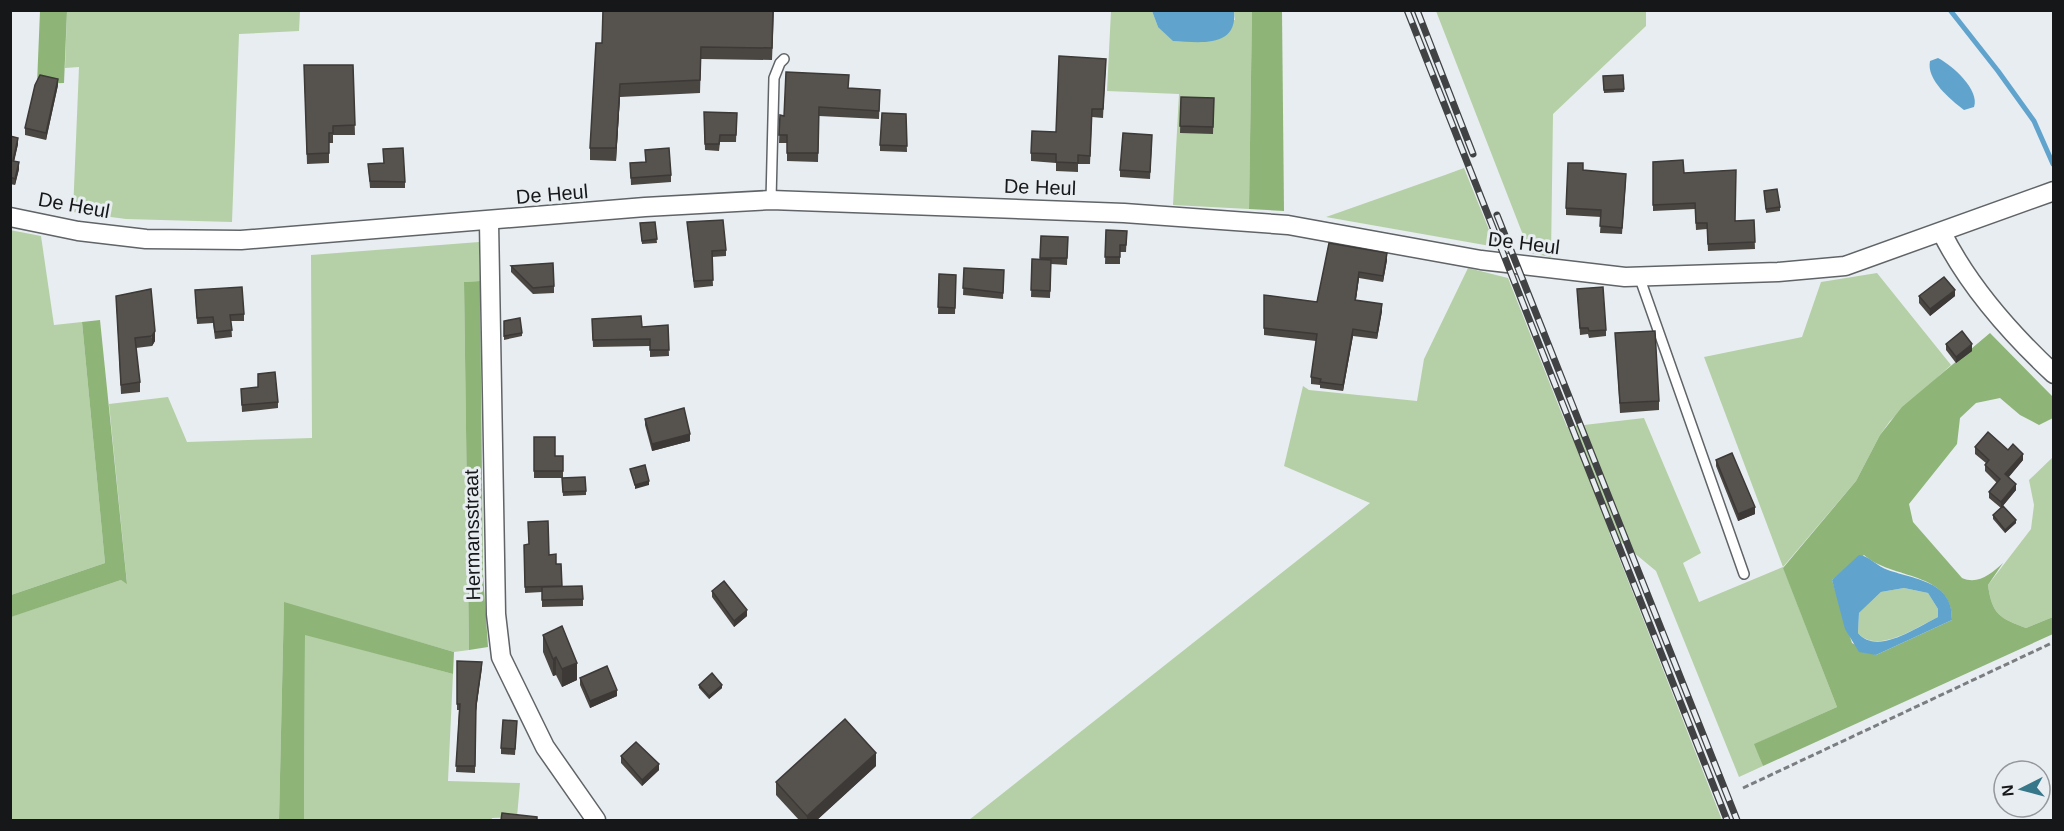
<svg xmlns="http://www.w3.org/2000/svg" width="2064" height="831" font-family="Arial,sans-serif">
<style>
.green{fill:#b5d0a6}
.forest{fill:#8eb478;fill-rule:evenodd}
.water{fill:#60a4ce;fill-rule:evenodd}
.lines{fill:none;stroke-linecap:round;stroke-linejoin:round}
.stream{stroke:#60a4ce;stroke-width:5}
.lane-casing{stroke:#606467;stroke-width:12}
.street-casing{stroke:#606467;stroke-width:21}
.path{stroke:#7b7e81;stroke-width:3;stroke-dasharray:6 3;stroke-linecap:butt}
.lane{stroke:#fff;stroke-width:9}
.street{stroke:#fff;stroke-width:18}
.rail-casing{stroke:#404244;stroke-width:7}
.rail{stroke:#e8edf1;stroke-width:4.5;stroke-dasharray:14;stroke-linecap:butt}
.wall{fill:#4a4743}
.shaded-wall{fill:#3c3937}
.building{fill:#56524e;stroke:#3c3937;stroke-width:1.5}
.labels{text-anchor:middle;stroke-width:6;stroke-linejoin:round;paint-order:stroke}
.street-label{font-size:20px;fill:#161719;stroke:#e8edf1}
</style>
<rect width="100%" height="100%" fill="#e8edf1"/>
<!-- green -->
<g class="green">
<polygon points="67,11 300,11 299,31 239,34 232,222 126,219 73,212 79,67 65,68"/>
<polygon points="1111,11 1152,11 1158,27 1235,20 1234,11 1252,11 1249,209 1173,205 1179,94 1107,91"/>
<polygon points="1436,11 1646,11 1646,26 1553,114 1551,257 1530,253"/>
<polygon points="1464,168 1496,247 1326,217 1445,175"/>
<polygon points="10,230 41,236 54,325 82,322 105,563 11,595"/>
<polygon points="479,242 480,281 464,282 469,650 454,652 284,603 279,820 11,820 10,617 121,580 127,583 109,404 168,397 187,442 312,438 311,255"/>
<polygon points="1468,268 1508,278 1567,427 1644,418 1701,553 1683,563 1699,602 1783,567 1704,357 1802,337 1821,282 1877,273 1951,365 1890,421 1880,435 1856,481 1783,567 1837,707 1755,744 1763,766 1739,777 1656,571 1609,532 1722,820 969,820 1370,503 1284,466 1303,386 1309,390 1417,401 1424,359"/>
<path d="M2053,457V617L2026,628C2000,618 1992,615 1988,585L2031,529L2034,505L2029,480Z"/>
<path d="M1904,588L1928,593L1938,609V617C1917,627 1877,655 1858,633L1859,613L1881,592Z"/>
<polygon points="305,634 453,674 448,781 520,783 517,817 492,818 491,820 304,820"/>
</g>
<!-- forest -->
<g class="forest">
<polygon points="40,11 67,11 64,83 37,84"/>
<polygon points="1252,11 1282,11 1284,211 1249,209"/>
<polygon points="480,281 483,573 488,647 469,650 464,282"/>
<polygon points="100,320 127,584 121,580 11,617 11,595 105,563 82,322"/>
<path d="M1990,333L2053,397V418L2039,425L2020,415L2000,398L1976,403L1960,418L1957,444L1909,504L1913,522L1962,578C1978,585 1991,574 2003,563L1988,585C1992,615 2000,618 2026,628L2053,617V634L1763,766L1754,744L1837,707L1783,568L1856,481L1880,435L1902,407ZM1864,555C1892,580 1953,571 1952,620L1876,655L1852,643L1832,580Z"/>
<polygon points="284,602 454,652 453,674 305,635 304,820 279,820"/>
</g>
<!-- water -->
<g class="water">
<path d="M1152,11H1234C1238,49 1198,42 1173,41L1158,27Z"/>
<path d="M1938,58C1952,65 1980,90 1974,107L1964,110C1951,100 1926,80 1930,61Z"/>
<path d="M1859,555C1868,555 1878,567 1888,570C1916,580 1953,581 1952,620L1876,655L1859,652L1845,629L1832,580ZM1904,588L1928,593L1938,609V617C1917,627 1877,656 1858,633L1859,613L1881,592Z"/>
</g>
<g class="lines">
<!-- stream -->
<polyline class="stream" points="1950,10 1998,71 2034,121 2053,164"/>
<!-- lane casing -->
<g class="lane-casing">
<g id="lane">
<polyline points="771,200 774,78 780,63 784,59"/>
<polyline points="1639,276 1744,574"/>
</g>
</g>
<!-- street casing -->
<g class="street-casing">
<g id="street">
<polyline points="10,217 78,231 146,239 241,240 645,207 771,200 1124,213 1288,225 1481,260 1625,277 1778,272 1845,266 2054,191"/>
<polyline points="489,222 496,614 501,657 545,747 596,820"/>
<path d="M1942,233C1969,287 2010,333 2054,374"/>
</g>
</g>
<!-- path -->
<polyline class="path" points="1743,788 2054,642"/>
<!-- lane -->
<use href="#lane" class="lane"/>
<!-- street -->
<use href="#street" class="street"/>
<!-- rail casing -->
<g class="rail-casing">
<g id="rail">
<polyline points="1407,10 1727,820"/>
<polyline points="1417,10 1473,154"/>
<polyline points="1497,215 1737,820"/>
</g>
</g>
<!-- rail -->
<use href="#rail" class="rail"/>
</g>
<!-- wall -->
<g class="wall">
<polygon points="603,10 774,10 772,60 701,59 700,93 620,97 616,161 590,160 590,148 602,43"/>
<polygon points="1106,59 1103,118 1092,117 1090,164 1078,164 1078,172 1056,171 1056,163 1031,161 1031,153 1056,132"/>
<polygon points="304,65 353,65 355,135 333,135 333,143 329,143 329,163 307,164"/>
<polygon points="1623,75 1624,92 1604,93 1603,76"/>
<polygon points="58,85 46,140 25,135 25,128"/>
<polygon points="848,88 880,90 879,119 819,116 818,162 787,161 787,143 779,143 780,115 784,116"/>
<polygon points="1181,97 1214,98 1213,134 1180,133"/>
<polygon points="704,112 737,113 736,142 720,142 719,151 705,150"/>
<polygon points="906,114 907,152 880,151 880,145"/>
<polygon points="10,136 18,144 14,161 19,169 15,185 10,184"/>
<polygon points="1152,142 1150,179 1120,177 1120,170"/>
<polygon points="645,162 671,175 671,182 631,185 630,163"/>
<polygon points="1653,162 1684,173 1735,221 1754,220 1755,249 1708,251 1707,229 1696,230 1695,209 1653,211"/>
<polygon points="384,163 405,182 405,188 370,188 368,164"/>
<polygon points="1583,170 1626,181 1622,234 1600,233 1601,217 1566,215 1566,208"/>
<polygon points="1764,191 1780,207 1780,211 1766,213"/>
<polygon points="655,222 657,243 642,244 640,223"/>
<polygon points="687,222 726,250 726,256 712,257 713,286 694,288"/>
<polygon points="1106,230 1127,231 1126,252 1120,252 1120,264 1105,264"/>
<polygon points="1041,236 1068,237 1067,265 1051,264 1050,298 1031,297 1032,259 1040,260"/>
<polygon points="1329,243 1387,260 1383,282 1359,278 1356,300 1382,311 1377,339 1353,336 1343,391 1320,388 1320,385 1311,384 1311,377 1316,341 1264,335 1264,295 1317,302"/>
<polygon points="511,266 554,286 554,293 533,294 511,272"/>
<polygon points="964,268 1004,270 1003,299 963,295"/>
<polygon points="939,274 956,275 955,314 938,314"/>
<polygon points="1577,289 1606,330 1606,336 1589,338 1588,334 1580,335"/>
<polygon points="195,290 244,314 244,321 231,321 232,337 215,339 213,323 197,324"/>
<polygon points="116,296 155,341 152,346 136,348 140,382 140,392 121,394"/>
<polygon points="1919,296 1955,296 1930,316 1919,303"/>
<polygon points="592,319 642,327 668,325 669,356 650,357 650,346 593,347"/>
<polygon points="504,321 522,333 522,336 504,340"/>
<polygon points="1615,333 1659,401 1659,410 1620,413"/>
<polygon points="1946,344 1972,351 1956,363 1946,350"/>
<polygon points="241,389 278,402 278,408 242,412"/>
<polygon points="645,419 690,441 652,451 645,425"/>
<polygon points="534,437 563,471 563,478 534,478"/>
<polygon points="1975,447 2008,450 2023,460 2009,477 2016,490 2002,507 2016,523 2005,533 1993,519 1993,515 2001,508 1989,498 1989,492 1997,483 1985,471 1985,465 1986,463 1975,454"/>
<polygon points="1716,460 1755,514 1738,521 1716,466"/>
<polygon points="562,478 586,491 586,495 563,496"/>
<polygon points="524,545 549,555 556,564 561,564 562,587 583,599 583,606 542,607 542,592 525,593"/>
<polygon points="712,591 747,616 734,627 712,597"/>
<polygon points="543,635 577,680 562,687 556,675 553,676 543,652"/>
<polygon points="457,661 482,668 476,711 475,773 456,772 459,710 457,710"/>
<polygon points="580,678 617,696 590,708 580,685"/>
<polygon points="699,685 722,688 709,699 699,688"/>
<polygon points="517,721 515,755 501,754 501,748"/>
<polygon points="621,756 659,770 642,786 621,763"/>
<polygon points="876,766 817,820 799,820 776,795 776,782"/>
</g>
<!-- shaded-wall -->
<g class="shaded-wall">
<polygon points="58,79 58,85 46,140 46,133"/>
<polygon points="620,84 620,97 616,161 616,148"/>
<polygon points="18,138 18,144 13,167 13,161"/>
<polygon points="19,162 19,169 15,185 15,179"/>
<polygon points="1387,253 1387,260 1383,282 1383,276"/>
<polygon points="1359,272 1359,278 1355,306 1355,300"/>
<polygon points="1955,290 1955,296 1930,316 1930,309"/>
<polygon points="1382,304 1382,311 1377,339 1377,333"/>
<polygon points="1353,329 1353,336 1343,391 1343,385"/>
<polygon points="155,331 155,341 152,346 152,336"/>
<polygon points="1972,344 1972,351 1956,363 1956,357"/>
<polygon points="690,434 690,441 652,451 652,444"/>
<polygon points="2023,454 2023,460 2005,481 2005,474"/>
<polygon points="649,481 649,485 635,489 635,485"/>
<polygon points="2016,484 2016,490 2001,508 2001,502"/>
<polygon points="1755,507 1755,514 1738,521 1738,514"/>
<polygon points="2016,520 2016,523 2005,533 2005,530"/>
<polygon points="747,610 747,616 734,627 734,621"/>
<polygon points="556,657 556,675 553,676 553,659"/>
<polygon points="482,662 476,711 475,773 476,704"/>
<polygon points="577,663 577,680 562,687 562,669"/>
<polygon points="722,685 722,688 709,699 709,696"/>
<polygon points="617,690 617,696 590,708 590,701"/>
<polygon points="876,753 876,766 817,820 807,820 807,816"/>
<polygon points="659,764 659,770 642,786 642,780"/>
</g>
<!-- building -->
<g class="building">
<polygon points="603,10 773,10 772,48 701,47 700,80 620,84 616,148 590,148 596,43 602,43"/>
<polygon points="1059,56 1106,59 1103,109 1092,109 1090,156 1078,155 1078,163 1056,162 1056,154 1031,153 1032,131 1056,132"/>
<polygon points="304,65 353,65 355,125 333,126 333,133 329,133 329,153 307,154"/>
<polygon points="786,72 849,75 848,88 880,90 879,111 819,107 818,153 787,153 787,135 779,135 780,115 784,116"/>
<polygon points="40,75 58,79 46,133 25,128 35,85"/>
<polygon points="1623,75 1624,89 1604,90 1603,76"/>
<polygon points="1181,97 1214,98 1213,127 1180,126"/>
<polygon points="704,112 737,113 736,135 720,135 719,144 705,144"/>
<polygon points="882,113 906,114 907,146 880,145"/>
<polygon points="1123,133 1152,135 1150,172 1120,170"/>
<polygon points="10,136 18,138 13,161 19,162 15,179 10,177"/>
<polygon points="403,148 405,182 370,181 368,164 384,163 383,149"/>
<polygon points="669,148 671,175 631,178 630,163 646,162 645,150"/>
<polygon points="1683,160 1684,173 1736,170 1735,221 1754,220 1755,242 1708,244 1707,223 1696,223 1695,203 1653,205 1653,162"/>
<polygon points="1568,163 1583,163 1583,170 1626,174 1622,228 1600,226 1601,210 1566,208"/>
<polygon points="1777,189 1780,207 1766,209 1764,191"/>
<polygon points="723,220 726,250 712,251 713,280 694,281 687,222"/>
<polygon points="655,222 657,239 642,241 640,223"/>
<polygon points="1106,230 1127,231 1126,245 1120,245 1120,257 1105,257"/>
<polygon points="1041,236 1068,237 1067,258 1040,258"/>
<polygon points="1329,243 1387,253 1383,276 1359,272 1355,300 1382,304 1377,333 1353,329 1343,385 1320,382 1321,379 1311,377 1317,334 1264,328 1264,295 1317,302"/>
<polygon points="1032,259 1051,260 1050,291 1031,290"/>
<polygon points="553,263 554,286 533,288 511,266"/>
<polygon points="964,268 1004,270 1003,293 963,288"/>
<polygon points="939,274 956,275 955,308 938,307"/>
<polygon points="1944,277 1955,290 1930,309 1919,296"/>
<polygon points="242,287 244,314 230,315 232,330 215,332 213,317 197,318 195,290"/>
<polygon points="1603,287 1606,330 1589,331 1588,328 1580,328 1577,289"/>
<polygon points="151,289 155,331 152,336 135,338 140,382 121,385 116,296"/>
<polygon points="641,316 642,327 668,325 669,350 650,350 650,339 593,340 592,319"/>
<polygon points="520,318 522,333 504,336 504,321"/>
<polygon points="1655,331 1659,401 1620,403 1615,333"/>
<polygon points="1962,331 1972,344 1956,357 1946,344"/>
<polygon points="275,372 278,402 242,405 241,389 258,387 258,374"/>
<polygon points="684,408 690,434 652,444 645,419"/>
<polygon points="1988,432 2008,450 2013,444 2023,454 2005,474 2016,484 2001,502 1989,492 2000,479 1985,465 1989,460 1975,447"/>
<polygon points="534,437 555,437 555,456 563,456 563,471 534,471"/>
<polygon points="1732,453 1755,507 1738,514 1716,460"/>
<polygon points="645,465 649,481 635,485 630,469"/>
<polygon points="585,477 586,491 563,492 562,478"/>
<polygon points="2003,506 2016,520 2005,530 1993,515"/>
<polygon points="548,521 549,555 556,554 556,564 561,564 562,586 525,587 524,545 529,544 528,522"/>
<polygon points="724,581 747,610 734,621 712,591"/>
<polygon points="582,586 583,599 542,600 542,587"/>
<polygon points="562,626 577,663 562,669 556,657 553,659 543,635"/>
<polygon points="457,661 482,662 476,704 475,766 456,766 460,704 457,704"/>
<polygon points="607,666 617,690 590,701 580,678"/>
<polygon points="712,673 722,685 709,696 699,685"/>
<polygon points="845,719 876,753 807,816 776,782"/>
<polygon points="503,720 517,721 515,749 501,748"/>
<polygon points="636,742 659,764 642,780 621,756"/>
<polygon points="502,813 537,817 537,820 501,820"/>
</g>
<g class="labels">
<!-- street labels -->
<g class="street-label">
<text transform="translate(1040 187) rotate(2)" y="7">De Heul</text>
<text transform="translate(552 194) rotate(-5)" y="7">De Heul</text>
<text transform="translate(74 205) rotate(10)" y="7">De Heul</text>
<text transform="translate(1524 243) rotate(7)" y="7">De Heul</text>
<text transform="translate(472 535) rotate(-91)" y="7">Hermansstraat</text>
</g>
</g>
<!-- border -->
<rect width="2064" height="831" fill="none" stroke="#161719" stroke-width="24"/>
<!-- north arrow -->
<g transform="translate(2022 789) rotate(264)"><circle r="28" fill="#e8edf1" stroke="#94979b" stroke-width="1.5"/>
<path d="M0-4.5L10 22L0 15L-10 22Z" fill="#36788a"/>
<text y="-9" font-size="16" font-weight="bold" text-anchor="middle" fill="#161719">N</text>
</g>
</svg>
